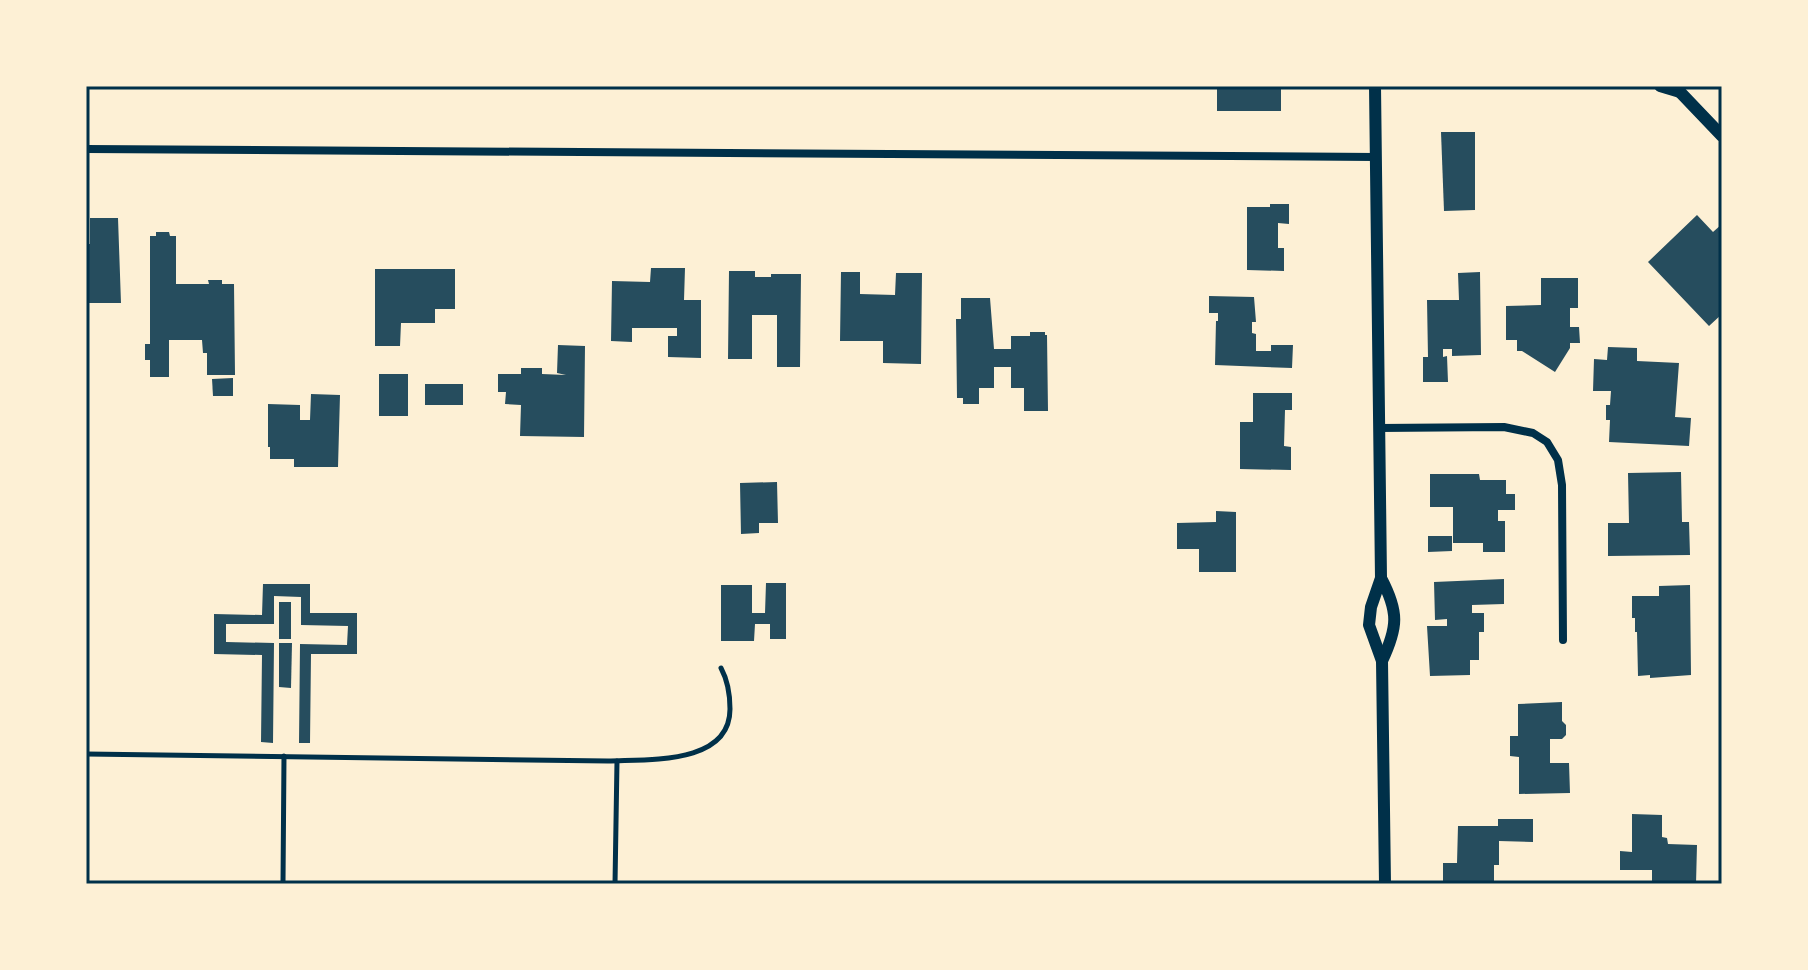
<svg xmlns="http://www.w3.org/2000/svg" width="1808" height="970" font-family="Lato,sans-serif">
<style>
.building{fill:#264d5e}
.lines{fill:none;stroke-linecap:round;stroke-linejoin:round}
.service{stroke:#003049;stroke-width:5}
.minor{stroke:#003049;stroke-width:8}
.tertiary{stroke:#003049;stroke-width:12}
.neatline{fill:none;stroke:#003049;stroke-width:3}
</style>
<rect width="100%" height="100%" fill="#fdf0d5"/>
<!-- building -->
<g class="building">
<polygon points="1236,86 1281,86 1281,111 1217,111 1217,87"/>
<polygon points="1441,132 1475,132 1475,210 1444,211"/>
<polygon points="1270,204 1289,204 1289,224 1278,223 1278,248 1284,248 1284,271 1247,270 1247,207 1270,207"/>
<polygon points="1697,215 1713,232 1722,224 1722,314 1709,326 1648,262"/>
<polygon points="90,218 118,218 121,303 86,303 86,244 90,244"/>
<polygon points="156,232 169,232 170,236 176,236 176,284 209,284 208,280 222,280 222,284 234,284 235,375 207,375 207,353 203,353 202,340 169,340 169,377 150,377 150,360 145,360 145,344 150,344 150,236 156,236"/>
<polygon points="651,268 685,268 684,300 701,300 701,358 668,357 668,336 677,336 677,328 632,328 632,342 611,341 612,281 650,282"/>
<polygon points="375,269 455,269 455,309 435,309 435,323 401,323 400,346 375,346"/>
<polygon points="729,271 755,271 755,277 771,277 771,274 801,274 800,367 777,367 777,315 752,315 752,359 728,359"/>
<polygon points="841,272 860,272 860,294 895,295 896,273 922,273 921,364 883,363 883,341 840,341"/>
<polygon points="1480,272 1481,355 1452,356 1452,349 1443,349 1443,357 1447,356 1448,382 1423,382 1423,357 1428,357 1427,300 1459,300 1458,273"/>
<polygon points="1541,278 1578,278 1578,308 1570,308 1570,327 1579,327 1580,343 1570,343 1570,348 1555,372 1522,351 1517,351 1517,340 1506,340 1506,306 1541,305"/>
<polygon points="1209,296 1254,297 1256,322 1252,322 1252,333 1256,334 1256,351 1271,351 1271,345 1293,345 1292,368 1215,365 1216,321 1218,321 1218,313 1209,313"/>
<polygon points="961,298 990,298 994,349 1011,349 1011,336 1030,336 1030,332 1045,332 1045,335 1047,335 1048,411 1024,411 1024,388 1011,388 1011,367 994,367 994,388 979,388 979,404 963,404 963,398 957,398 956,319 961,319"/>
<polygon points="558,345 585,346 584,437 520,436 521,405 505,404 506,392 498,392 498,374 521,374 521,368 542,368 542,374 566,375 557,373"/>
<polygon points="1608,347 1637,348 1637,361 1679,363 1675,417 1691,418 1689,446 1609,442 1610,420 1606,420 1606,405 1610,405 1611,391 1593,391 1594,359 1607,360"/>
<rect x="379" y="374" width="29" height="42"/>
<polygon points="233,378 233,396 213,396 212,379"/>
<rect x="425" y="384" width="38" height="21"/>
<polygon points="1253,393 1292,393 1292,410 1285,410 1284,446 1291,447 1291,470 1240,469 1240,422 1253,422"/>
<polygon points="311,394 340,395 338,467 294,467 294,459 270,459 270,447 268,447 268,404 300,405 300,420 310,420"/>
<polygon points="1681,472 1682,522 1689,522 1690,555 1608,556 1608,523 1629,523 1628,473"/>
<polygon points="1430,474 1479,474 1480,480 1506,480 1506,494 1515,494 1515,510 1498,510 1498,521 1505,521 1505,552 1483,552 1483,543 1453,543 1453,507 1430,507"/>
<polygon points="777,482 778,523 759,523 759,533 741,534 740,483"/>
<polygon points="1216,511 1236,512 1236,572 1199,572 1199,549 1177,549 1177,523 1216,522"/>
<polygon points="1428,536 1452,536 1452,551 1428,552"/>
<polygon points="1504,579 1504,604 1472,605 1472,613 1484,613 1484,632 1479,632 1479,660 1470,660 1470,675 1430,676 1427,626 1447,626 1447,619 1435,620 1434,582"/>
<polygon points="766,583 786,583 786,639 770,639 770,624 755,624 754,641 721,641 721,585 752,585 752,613 765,613"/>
<polygon points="263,584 310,584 310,613 357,613 357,654 311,654 310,743 299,743 300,644 347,645 348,626 301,625 301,597 274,596 274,624 226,624 226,642 274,643 273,743 261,742 262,655 214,654 214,614 262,615"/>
<polygon points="1690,585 1691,675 1650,678 1650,675 1638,676 1637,632 1635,632 1635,618 1632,618 1632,596 1659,596 1659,586"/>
<rect x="279" y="602" width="12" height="37"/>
<polygon points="279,643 292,643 291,688 279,687"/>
<polygon points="1562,702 1562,721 1566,725 1566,735 1562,739 1550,739 1550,763 1569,763 1570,793 1519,794 1519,757 1510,756 1510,736 1518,736 1518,704"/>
<polygon points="1632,814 1662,815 1662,837 1667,838 1668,844 1697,845 1696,884 1667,881 1667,884 1652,884 1652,870 1620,870 1620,851 1632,852"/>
<polygon points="1498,819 1533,819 1533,842 1499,841 1499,865 1494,865 1494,884 1443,884 1443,863 1457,863 1458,826 1498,826"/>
</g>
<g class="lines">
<!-- service -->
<g class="service">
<path d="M86,754L608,761C648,759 730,765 730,709C730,694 728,681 721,668"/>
<polyline points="283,884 284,756"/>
<polyline points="615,884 617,761"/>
</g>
<!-- minor -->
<g class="minor">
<polyline points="86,149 1376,157"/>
<polyline points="1379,428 1504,427 1533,433 1547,442 1558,460 1562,485 1563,640"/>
</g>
<!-- tertiary -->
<g class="tertiary">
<polyline points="1375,86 1381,578 1371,607 1369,625 1382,661 1385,884"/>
<polyline points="1660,86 1680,92"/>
<polyline points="1679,86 1680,92 1722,136"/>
<path d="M1381,578C1399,612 1398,627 1382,661"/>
</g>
</g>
<!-- border -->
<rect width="1808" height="970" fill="none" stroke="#fdf0d5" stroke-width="176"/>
<rect x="88" y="88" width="1632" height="794" class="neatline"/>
</svg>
